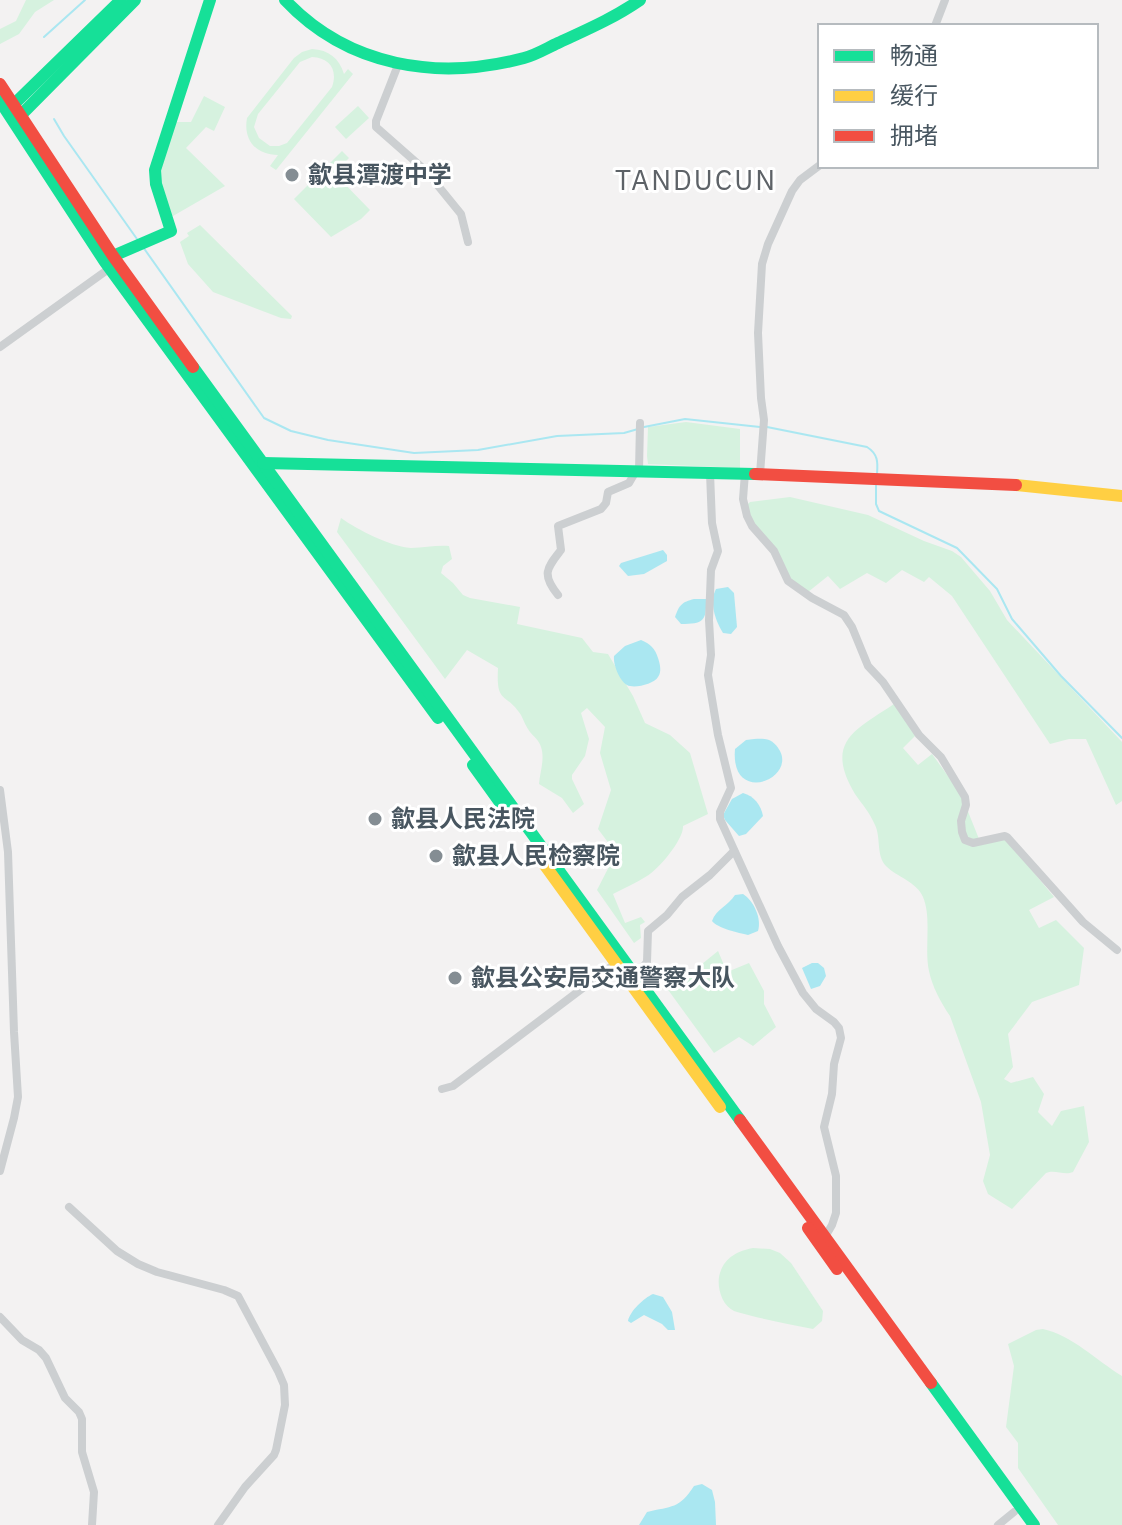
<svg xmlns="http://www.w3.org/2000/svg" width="1122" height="1525" font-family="'IBM Plex Sans','Noto Sans SC',sans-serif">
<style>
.green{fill:#d6f2df;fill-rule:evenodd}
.water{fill:#aae7f1}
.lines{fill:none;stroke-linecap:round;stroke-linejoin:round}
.stream{stroke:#aae7f1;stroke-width:2}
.street{stroke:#cccfd1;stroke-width:8}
.fast{stroke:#16e098;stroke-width:12}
.slow{stroke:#ffcf43;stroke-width:12}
.jam{stroke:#f24e42;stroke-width:12}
.poi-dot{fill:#848d93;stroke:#fff;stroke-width:3}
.labels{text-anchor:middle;stroke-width:6;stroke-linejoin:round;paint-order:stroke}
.poi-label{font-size:24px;font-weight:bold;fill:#485660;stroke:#fff;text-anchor:start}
.quarter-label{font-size:28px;letter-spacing:2px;fill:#5d6267;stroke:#fff}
</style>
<rect width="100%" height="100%" fill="#f3f2f2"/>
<!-- green -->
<g class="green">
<polygon points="26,0 54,0 35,12 19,34 0,44 0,29 16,21"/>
<path d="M312,49C329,50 339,58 344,74L348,69L353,74L276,170L270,166L278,155C256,155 243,140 247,118L294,58L302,52ZM312,57C330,58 338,70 332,87L287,143L279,146H270L259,138L254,127L258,114L300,62Z"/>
<polygon points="204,96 225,107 214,131 206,127 186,148 225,186 173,216 171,215 159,183 159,167 174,122 191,122"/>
<polygon points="358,106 369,118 346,139 335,127"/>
<polygon points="342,151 349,158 334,173 370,210 361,219 331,237 294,199"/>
<polygon points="200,225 292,316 291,319 281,318 213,292 188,264 180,242 189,236 187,233"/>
<polygon points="686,422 740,429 740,468 648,464 647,456 648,427"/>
<polygon points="790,497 868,515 924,541 952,551 961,557 990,591 1007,620 1122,742 1122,801 1116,805 1086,739 1069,739 1050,744 952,596 929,577 924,582 902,570 886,583 867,573 840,589 828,576 808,592 794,583 751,521 746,506 750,502"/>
<path d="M341,518C358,530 389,546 411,548C424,548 436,545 449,546L452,559L443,566L441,573L453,583L463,595L470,598L520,607L517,624L582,638L593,652L608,654L633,696L645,723L670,735L690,753L708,814L683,826C684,839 659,869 647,876C636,883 624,888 613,894L625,923L641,917L645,922L640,925L641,938L634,943L597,890L616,853L598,829L611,790L600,753L605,727L587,708L581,713L589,739L585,756L572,775V779L584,804L573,813L562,798L539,784C540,772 545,759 541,747C539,740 534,737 530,732C526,727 524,721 521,715C505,691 496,705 498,668L467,650L445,679L337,532Z"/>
<path d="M894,704L916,735L903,748L918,765L932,754L961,794L981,844L1006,839L1054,897L1029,910L1039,928L1056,920L1084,948L1079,985L1032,1002L1008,1034L1013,1067L1004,1079L1011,1083L1033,1077L1044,1094L1038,1112L1052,1126L1061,1111L1084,1106L1089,1142L1073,1172C1064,1176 1055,1169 1046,1173L1012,1209L988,1194L983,1181L990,1155L981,1102L950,1016C941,1003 932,986 929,971C924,949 932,918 923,897C917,882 897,877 886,866C876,856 881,837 875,825C870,813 862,804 855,794C824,742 855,730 894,704Z"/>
<polygon points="718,951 727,972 749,963 764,991 764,1004 776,1027 753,1046 739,1037 714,1053 666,987 702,964"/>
<path d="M753,1248L770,1249L780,1253L791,1263L823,1311L822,1321L813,1329C793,1325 772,1321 752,1316C746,1314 739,1313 734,1311C721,1305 716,1285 720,1273C725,1257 738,1251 753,1248Z"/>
<path d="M1043,1329C1073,1336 1096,1360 1122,1376V1525H1058L1018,1468V1443L1006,1427L1014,1366L1008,1344L1036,1330Z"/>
</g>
<!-- water -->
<g class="water">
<polygon points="663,550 667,555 667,561 644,574 628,576 619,566 621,563"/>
<path d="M728,587L734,593L737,627L731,634L723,633C715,620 709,602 716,589Z"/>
<path d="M694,599H706C707,621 703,624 681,624L675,617C679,605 682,602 694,599Z"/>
<path d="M641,640C650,644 655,648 658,658C660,664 662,672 658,677C654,684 634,689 627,685C619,680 613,664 614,656L625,646Z"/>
<path d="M754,739C767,738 773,739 780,751C795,780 730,805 735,749L746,740Z"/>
<path d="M743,793C754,796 761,805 763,816L746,834L739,836L725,820L723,815L732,799Z"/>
<path d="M743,894C754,901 762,919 758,931L748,935C739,933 717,928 712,921C716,909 728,906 735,895Z"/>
<polygon points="812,963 818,963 824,968 826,976 820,986 811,989 802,968"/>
<path d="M653,1294L663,1297L672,1312L675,1330H668L662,1324L644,1315L631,1323L628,1321C630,1311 644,1298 653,1294Z"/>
<path d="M702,1484L712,1490L715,1502L716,1525H639L647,1512C672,1506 679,1509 694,1486Z"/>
</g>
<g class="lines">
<!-- stream -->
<g class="stream">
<polyline points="44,37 85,0"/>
<polyline points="54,119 64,136 137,239"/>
<polyline points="143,247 264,418 291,431 328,440 414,453 478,450 557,436 624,433 638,429"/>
<polyline points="644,427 685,419 760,427"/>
<path d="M767,427L867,447C878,454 878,462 877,474"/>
<polyline points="876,484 876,504 879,511 957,548 997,589 1012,619 1061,676 1122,738"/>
</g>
<!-- street -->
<g class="street">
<polyline points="935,26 945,0"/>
<polyline points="398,65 376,121 376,127 426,171 461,214 468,242"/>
<polyline points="0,347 110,268"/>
<polyline points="639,471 640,423"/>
<polyline points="710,473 712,523 718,551 711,570 709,620 711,655 708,675 718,735 731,788 720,812 720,819 778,946 803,993 816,1009 834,1022 839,1028 841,1038 834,1064 832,1094 824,1127 836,1176 836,1213 832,1225 825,1237"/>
<polyline points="745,473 743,499 747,516 752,526 774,551 788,581 812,598 844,615 852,627 868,666 883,682 919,735 941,757 965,797 966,805 961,821 962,832 965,840 973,843 1005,836 1007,837 1083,922 1117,950"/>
<polyline points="760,474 764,420 761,398 758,333 762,264 768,244 792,191 800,180 820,165"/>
<path d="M558,595C541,574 547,568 561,550L558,526L601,509L606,503L608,492L629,483L636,471"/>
<polyline points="0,790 8,852 14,1032 18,1097 14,1118 0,1171"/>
<polyline points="636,976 647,962 648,931 667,915 682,897 710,875 734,851"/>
<polyline points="442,1089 453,1086 616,963"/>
<polyline points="69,1207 117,1251 138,1264 157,1272 224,1290 238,1296 278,1371 284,1385 285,1405 276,1450 274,1455 245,1487 218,1525"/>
<polyline points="0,1317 22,1340 39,1350 46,1358 65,1398 79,1412 82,1419 82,1452 94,1492 92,1525"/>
<polyline points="998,1525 1014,1512"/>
</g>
<!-- fast -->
<g class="fast">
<path d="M285,0C348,67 438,81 524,58C536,55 547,48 558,43C586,30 614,18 640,0"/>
<polyline points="0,101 105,262 438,718"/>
<polyline points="8,110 121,0"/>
<polyline points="16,120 135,0"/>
<polyline points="113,256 171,231 156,184 155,170 210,0"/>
<polyline points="193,367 740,1120"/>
<polyline points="263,463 755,474"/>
<polyline points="473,765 509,815"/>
<polyline points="931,1383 1034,1525"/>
</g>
<!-- slow -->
<g class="slow">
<polyline points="1016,485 1122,496"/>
<polyline points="536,853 720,1107"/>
</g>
<!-- jam -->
<g class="jam">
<polyline points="0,84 113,256 193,367"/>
<polyline points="755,474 1016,485"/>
<polyline points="740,1120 931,1383"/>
<polyline points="808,1228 837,1269"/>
</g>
</g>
<!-- markers -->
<g class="poi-dot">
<circle cx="292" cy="175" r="8"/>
<circle cx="375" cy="819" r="8"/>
<circle cx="436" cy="856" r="8"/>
<circle cx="455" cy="978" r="8"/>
</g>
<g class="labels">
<!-- poi labels -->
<g class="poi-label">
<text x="308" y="183">歙县潭渡中学</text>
<text x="391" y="827">歙县人民法院</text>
<text x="452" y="864">歙县人民检察院</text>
<text x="471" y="986">歙县公安局交通警察大队</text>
</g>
<!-- quarter labels -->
<g class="quarter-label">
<text x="696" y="190">TANDUCUN</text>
</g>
</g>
<!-- legend -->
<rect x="818" y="24" width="280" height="144" fill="#ffffff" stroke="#b6bbbf" stroke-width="2"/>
<rect x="834" y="50" width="40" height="12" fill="#16e098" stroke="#b6bbbf" stroke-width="2"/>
<text x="890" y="64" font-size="24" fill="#485660">畅通</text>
<rect x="834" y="90" width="40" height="12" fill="#ffcf43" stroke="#b6bbbf" stroke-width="2"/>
<text x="890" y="104" font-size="24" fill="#485660">缓行</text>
<rect x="834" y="130" width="40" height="12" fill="#f24e42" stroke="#b6bbbf" stroke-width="2"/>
<text x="890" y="144" font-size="24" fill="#485660">拥堵</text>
</svg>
